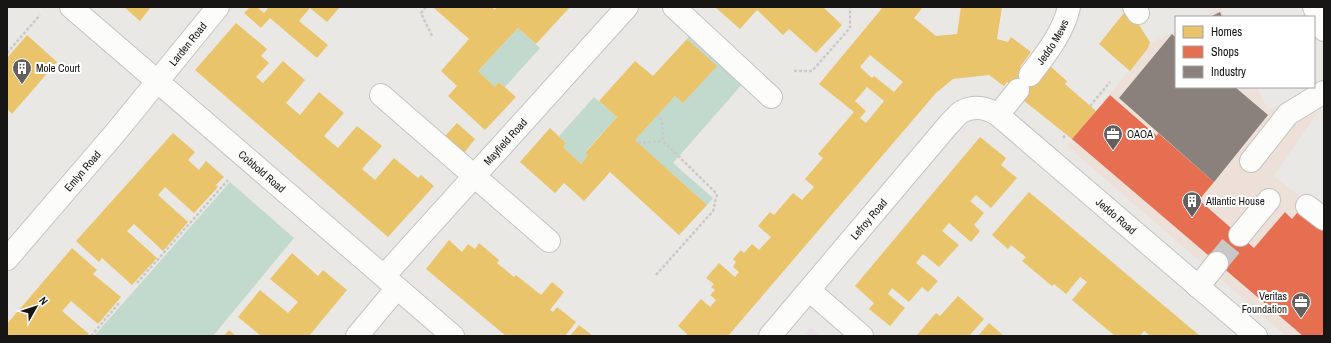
<svg xmlns="http://www.w3.org/2000/svg" width="1331" height="343" font-family="'Archivo Narrow',sans-serif">
<style>
.commercial{fill:#ede0d8}
.education{fill:#ebdfe7}
.green{fill:#c2dacd}
.homes{fill:#e9c46a;fill-rule:evenodd}
.shops{fill:#e76f51}
.industry{fill:#8a817c}
.lines{fill:none;stroke-linecap:round;stroke-linejoin:round}
.minor-tunnel{stroke:#cac8c6;stroke-width:22;stroke-dasharray:22 11;stroke-linecap:butt}
.minor-casing{stroke:#c4c3c1;stroke-width:24}
.path{stroke:#c9c9c8;stroke-width:2.5;stroke-dasharray:3 2;stroke-linecap:butt}
.minor{stroke:#fcfcfb;stroke-width:22}
.labels{text-anchor:middle;stroke-width:4;stroke-linejoin:round;paint-order:stroke}
.street-label{font-size:11px;fill:#171615;stroke:#fff}
.poi-label{font-size:11px;fill:#171615;stroke:#fff;text-anchor:start}
</style>
<rect width="100%" height="100%" fill="#eae8e5"/>
<!-- commercial -->
<g class="commercial">
<polygon points="1221,8 1225,17 1203,17"/>
<polygon points="1176,31 1176,87 1257,87 1268,110 1321,84 1324,103 1274,176 1324,215 1324,336 1286,336 1067,146 1152,42"/>
</g>
<!-- education -->
<polygon class="education" points="811,327 821,336 803,336"/>
<!-- green -->
<g class="green">
<polygon points="518,28 540,48 505,87 499,82 495,87 478,71"/>
<polygon points="693,32 745,81 673,163 713,198 707,205 635,140 675,96 683,103 716,66 687,39"/>
<polygon points="594,97 617,117 585,152 588,155 581,164 563,147 566,143 559,136"/>
<polygon points="230,182 294,238 213,336 94,336"/>
</g>
<!-- homes -->
<g class="homes">
<polygon points="124,7 151,7 140,21"/>
<polygon points="250,7 257,7 264,13 269,7 340,7 327,22 310,8 299,21 328,45 317,58 270,18 261,28 244,13"/>
<polygon points="435,7 492,7 495,10 496,7 570,7 536,44 518,28 478,71 495,87 499,82 516,97 485,130 448,96 457,86 441,71 469,39 434,8"/>
<polygon points="715,7 823,7 842,25 816,53 789,29 783,35 757,10 740,29"/>
<path d="M883,7H923L914,18L936,36L957,34L961,7H1002L997,39L1008,42L1011,37L1031,52L1020,67L1038,81L1050,66L1067,81L1065,84L1096,111L1072,139L1023,100L1026,96L1007,82L1004,86L989,75L953,79L936,93L728,336H686L687,334L678,326L701,299L710,307L716,300L710,295L715,290L711,287L714,284L706,278L719,263L735,277L739,272L733,267L736,262L733,259L741,250L744,253L752,244L759,250L771,237L758,226L770,212L774,215L793,193L802,200L814,187L805,179L823,158L818,154L854,112L819,84ZM870,55L903,82L894,92L874,76L872,78L860,67ZM867,87L884,101L866,123L860,118L866,111L855,101Z"/>
<polygon points="1128,8 1150,42 1148,48 1130,71 1099,44"/>
<polygon points="236,23 267,49 261,56 269,63 256,77 263,83 283,61 305,80 286,103 300,115 319,92 344,113 324,136 338,148 357,126 382,146 362,169 375,180 394,158 418,178 421,175 434,186 388,237 195,70"/>
<polygon points="27,35 57,62 12,114 7,109 7,58"/>
<polygon points="687,39 717,66 683,103 675,96 635,140 707,205 679,235 610,172 584,201 564,183 555,193 520,162 550,128 566,143 563,147 581,164 588,155 585,153 617,117 599,101 635,61 653,76"/>
<polygon points="457,123 475,139 464,153 445,136"/>
<polygon points="173,133 195,152 188,160 199,170 206,161 224,177 216,185 218,187 194,213 165,187 158,195 188,222 163,251 134,224 127,231 157,258 132,285 102,258 99,262 76,241"/>
<polygon points="980,137 1006,158 1001,165 1017,178 991,208 976,195 970,201 984,213 974,225 980,231 971,242 949,223 942,231 959,245 939,267 923,254 916,263 938,281 928,292 922,287 909,302 892,288 888,294 905,308 890,326 869,309 874,303 855,286"/>
<polygon points="1029,192 1200,336 1148,336 1149,335 1144,331 1140,336 1115,336 1072,300 1087,282 1080,277 1066,294 1054,284 1052,286 1022,261 1026,257 1011,245 1008,249 992,235"/>
<polygon points="449,240 462,252 468,244 475,249 479,243 499,260 497,263 514,277 516,275 541,295 552,282 564,292 550,310 553,312 557,307 576,322 565,336 506,336 426,269"/>
<polygon points="72,248 97,270 93,274 121,297 98,324 71,301 62,311 89,334 87,336 7,336 7,324"/>
<polygon points="292,253 318,276 323,270 347,290 309,336 261,336 238,317 260,290 288,313 298,302 270,279"/>
<polygon points="958,296 984,319 969,336 916,336 936,313 940,316"/>
<polygon points="989,323 1004,336 978,336"/>
<polygon points="579,325 593,336 570,336"/>
<polygon points="229,330 236,336 224,336"/>
</g>
<!-- shops -->
<polygon class="shops" points="1110,95 1157,136 1158,133 1214,182 1199,200 1254,248 1285,212 1292,219 1301,208 1324,227 1324,336 1303,336 1072,139"/>
<!-- industry -->
<g class="industry">
<polygon points="1220,12 1222,17 1210,17"/>
<polygon points="1172,34 1176,38 1176,87 1235,87 1268,115 1214,182 1119,98"/>
</g>
<g class="lines">
<!-- minor-tunnel -->
<polyline class="minor-tunnel" points="1217,263 1240,235"/>
<!-- minor casing -->
<g class="minor-casing">
<g id="minor">
<path id="s1" d="M71,7L453,336"/>
<polyline points="674,7 771,97"/>
<polyline points="1134,7 1138,13"/>
<polyline points="1314,7 1324,30"/>
<path id="s2" d="M1030,75C1046,54 1063,33 1069,7"/>
<polyline points="381,95 549,241"/>
<polyline points="998,115 1018,90"/>
<polyline points="1251,161 1288,114 1324,92"/>
<polyline points="1307,206 1324,219"/>
<polyline points="1240,235 1269,200"/>
<path id="s3" d="M7,259L116,132L218,7"/>
<path id="s4" d="M384,276L627,7"/>
<polyline points="1198,287 1217,263"/>
<polyline points="809,290 862,336"/>
<polyline points="357,336 397,288"/>
<path id="s5" d="M770,336L949,124C953,120 957,115 961,112C974,105 987,108 998,115L1256,336"/>
</g>
</g>
<!-- path -->
<g class="path">
<polyline points="426,7 421,13 432,36"/>
<polyline points="7,53 40,15"/>
<polyline points="794,71 812,71 850,28 850,7"/>
<polyline points="1090,106 1110,82"/>
<polyline points="1063,138 1066,134"/>
<polyline points="638,143 663,141"/>
<polyline points="656,275 713,211 717,194 663,141 662,120 657,115"/>
<polyline points="137,283 228,180"/>
<polyline points="91,336 120,302"/>
</g>
<!-- minor -->
<use href="#minor" class="minor"/>
</g>
<!-- icons -->
<defs>
<g id="building-pin" transform="scale(1)"><path d="M0 17L-7.5 6A9.5 9.5 0 1 1 7.5 6Z" fill="#61605e" stroke="#fff"/><path d="M-4-6H4V6H1V3H-1V6H-4ZM-2.5-4.3h1.7v1.8h-1.7ZM.8-4.3h1.7v1.8H.8ZM-2.5-1h1.7V.8h-1.7ZM.8-1h1.7V.8H.8Z" fill="#fff"/></g>
<g id="office-pin" transform="scale(1)"><path d="M0 17L-7.5 6A9.5 9.5 0 1 1 7.5 6Z" fill="#61605e" stroke="#fff"/><path d="M-6-3h4V-5.5h4V-3h4V5H-6ZM-1-4.5V-3h2v-1.5ZM-6 0V1H6V0Z" fill="#fff"/></g>
</defs>
<g fill-rule="evenodd">
<use href="#building-pin" x="22" y="68"/>
<use href="#office-pin" x="1113" y="134"/>
<use href="#building-pin" x="1192" y="201"/>
<use href="#office-pin" x="1301" y="302"/>
</g>
<g class="labels">
<!-- street labels -->
<g class="street-label">
<text dy="4" stroke="none"><textPath href="#s2" startOffset="40">Jeddo Mews</textPath></text>
<text dy="4" stroke="none"><textPath href="#s3" startOffset="281">Larden Road</textPath></text>
<text dy="4" stroke="none"><textPath href="#s4" startOffset="181">Mayfield Road</textPath></text>
<text dy="4" stroke="none"><textPath href="#s3" startOffset="116">Emlyn Road</textPath></text>
<text dy="4" stroke="none"><textPath href="#s1" startOffset="252">Cobbold Road</textPath></text>
<text dy="4" stroke="none"><textPath href="#s5" startOffset="489">Jeddo Road</textPath></text>
<text dy="4" stroke="none"><textPath href="#s5" startOffset="153">Lefroy Road</textPath></text>
</g>
<!-- poi labels -->
<g class="poi-label">
<text x="36" y="72">Mole Court</text>
<text x="1127" y="138">OAOA</text>
<text x="1206" y="205">Atlantic House</text>
<text x="1287" y="300" text-anchor="end">Veritas<tspan x="1287" dy="13">Foundation</tspan></text>
</g>
</g>
<!-- border -->
<rect width="1331" height="343" fill="none" stroke="#171615" stroke-width="16"/>
<!-- legend -->
<rect x="1175" y="16" width="140" height="72" fill="#ffffff" stroke="#a2a2a1"/>
<rect x="1183" y="26" width="20" height="12" fill="#e9c46a" stroke="#a2a2a1"/>
<text x="1211" y="36" font-size="12" fill="#171615">Homes</text>
<rect x="1183" y="46" width="20" height="12" fill="#e76f51" stroke="#a2a2a1"/>
<text x="1211" y="56" font-size="12" fill="#171615">Shops</text>
<rect x="1183" y="66" width="20" height="12" fill="#8a817c" stroke="#a2a2a1"/>
<text x="1211" y="76" font-size="12" fill="#171615">Industry</text>
<!-- north arrow -->
<g transform="translate(36 307) rotate(51)" stroke="#ffffff" stroke-width="3" paint-order="stroke">
<path d="M0-3L7 15L0 10L-7 15Z" fill="#171615"/>
<text y="-6" font-size="11" font-weight="bold" text-anchor="middle" fill="#171615">N</text>
</g>
</svg>
